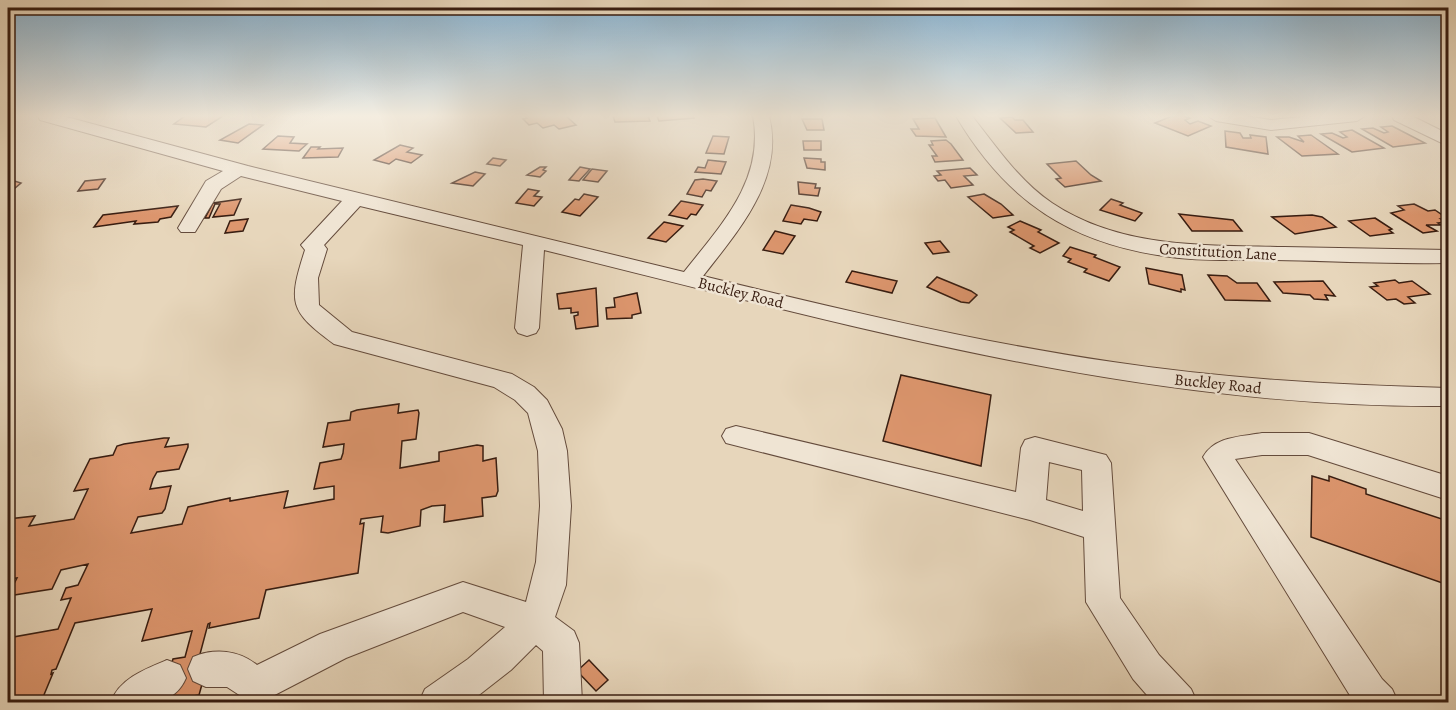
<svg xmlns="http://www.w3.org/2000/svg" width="1456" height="710" font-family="Alegreya,serif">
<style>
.building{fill:#dd966e;stroke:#381d11;stroke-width:1.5}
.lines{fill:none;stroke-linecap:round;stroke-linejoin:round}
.minor-casing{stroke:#644b3c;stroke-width:2}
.minor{fill:#efe4d3;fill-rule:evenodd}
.labels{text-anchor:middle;stroke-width:5;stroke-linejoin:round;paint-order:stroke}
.street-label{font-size:16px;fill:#381d11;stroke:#efe4d3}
</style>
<rect width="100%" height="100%" fill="#e7d6bb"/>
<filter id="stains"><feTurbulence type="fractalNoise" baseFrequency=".00333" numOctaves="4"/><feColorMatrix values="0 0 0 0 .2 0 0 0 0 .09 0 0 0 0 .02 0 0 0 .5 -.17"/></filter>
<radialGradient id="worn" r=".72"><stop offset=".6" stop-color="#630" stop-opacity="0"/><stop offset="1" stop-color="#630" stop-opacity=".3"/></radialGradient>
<!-- building -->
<g class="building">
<polygon points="185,116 223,116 206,127 174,124"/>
<polygon points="525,116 566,116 576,125 559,129 554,125 543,128 537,123 529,125 523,119 527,118"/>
<polygon points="613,116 648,116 650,121 615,122"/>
<polygon points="657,116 693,116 694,118 659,121"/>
<polygon points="1172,116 1184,116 1190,118 1185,120 1190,124 1198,121 1211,126 1188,136 1155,123"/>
<polygon points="1012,117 1015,120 1023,120 1033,132 1016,133 1000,118"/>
<polygon points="935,118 946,137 916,136 911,129 919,129 913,119"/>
<polygon points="802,119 822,119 824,130 807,130"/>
<polygon points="249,124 263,125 238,143 220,140"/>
<polygon points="1392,126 1425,143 1393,147 1362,129 1373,128 1384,133 1388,132 1381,127"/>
<polygon points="1352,130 1384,148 1352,152 1321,134 1332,133 1343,138 1347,137 1340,132"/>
<polygon points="1225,131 1240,133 1243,138 1251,138 1250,135 1266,137 1268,154 1226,147"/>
<polygon points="1311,135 1338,154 1302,156 1277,137 1289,137 1304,142 1298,136"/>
<polygon points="278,136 294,137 290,143 307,144 299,151 263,149"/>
<polygon points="713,136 729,137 724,154 706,153"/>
<polygon points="946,140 951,144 963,160 935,162 932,156 937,156 929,145 933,145 931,141"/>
<polygon points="803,141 821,141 821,150 804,150"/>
<polygon points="400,145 413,148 407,152 422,155 411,163 396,159 389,164 374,160"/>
<polygon points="311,147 320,147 318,149 343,148 338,157 303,158"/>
<polygon points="493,158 506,160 500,166 487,164"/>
<polygon points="804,158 821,159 821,162 825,162 825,170 807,168"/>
<polygon points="708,160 726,162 721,174 695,172 698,167 705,168"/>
<polygon points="1076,161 1091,175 1101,181 1065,187 1056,179 1061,178 1047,164"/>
<polygon points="540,167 546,167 543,170 546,171 540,177 527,175"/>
<polygon points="580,167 590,169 579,181 569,180"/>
<polygon points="970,168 977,175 964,176 973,185 951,188 945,180 938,181 934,176 941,175 937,171"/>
<polygon points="592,169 607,171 598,182 583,180"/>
<polygon points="475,172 485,174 473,186 452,183"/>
<polygon points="8,179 21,183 8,194"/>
<polygon points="105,179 98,189 78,191 85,181"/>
<polygon points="703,179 717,181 711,191 706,190 702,197 687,194 695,180"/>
<polygon points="798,182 816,184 815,188 820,188 818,196 799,194"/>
<polygon points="528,189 539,191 534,196 542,197 534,206 516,203"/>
<polygon points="584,194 598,197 580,216 562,212 575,199 579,200"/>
<polygon points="984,194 1001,204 1013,215 993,218 968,197"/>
<polygon points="241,199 234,215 213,217 220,204 215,204 209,218 205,218 213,203"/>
<polygon points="1111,199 1123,203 1120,205 1142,213 1135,221 1100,210"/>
<polygon points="681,201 703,205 696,215 691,214 687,219 669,215"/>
<polygon points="1414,204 1428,211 1435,210 1448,219 1441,219 1446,222 1438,223 1441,225 1426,225 1437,231 1423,233 1391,213 1404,210 1398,206"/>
<polygon points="791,205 809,208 821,212 817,221 804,219 801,224 783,221"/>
<polygon points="178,206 171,217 160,219 158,222 134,224 136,221 94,227 103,215"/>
<polygon points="1179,214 1233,220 1242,231 1192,231"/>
<polygon points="1312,215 1322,217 1336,227 1295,234 1272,217"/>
<polygon points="1375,218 1392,229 1389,230 1393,233 1370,236 1349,221"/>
<polygon points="248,219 243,231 225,233 230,221"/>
<polygon points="1020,221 1041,230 1038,232 1059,243 1040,253 1030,248 1034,246 1010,232 1014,230 1008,227"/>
<polygon points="664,222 683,226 666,242 648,238"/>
<polygon points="775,231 795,236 783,254 763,250"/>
<polygon points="940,241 949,252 933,254 925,243"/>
<polygon points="1070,247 1096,255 1094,257 1120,267 1109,281 1084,272 1087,269 1068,262 1071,259 1063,256"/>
<polygon points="1146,268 1182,275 1185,290 1181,289 1181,292 1149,284"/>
<polygon points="852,271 897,281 892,293 846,282"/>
<polygon points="1208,275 1227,276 1237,283 1257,283 1270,301 1225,300"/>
<polygon points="937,277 971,291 977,295 969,303 961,302 927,287"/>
<polygon points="1395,280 1399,283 1412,281 1430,294 1408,297 1415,303 1404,304 1396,299 1387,300 1370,287 1378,286 1374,283"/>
<polygon points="1323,281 1335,296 1325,295 1328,300 1314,299 1310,295 1283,293 1274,282"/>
<polygon points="596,288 598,326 576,329 574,316 578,315 578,312 571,313 571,308 559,309 557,294"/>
<polygon points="637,293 641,313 632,315 632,318 607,319 606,308 615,307 614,298"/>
<polygon points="901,375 991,395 981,466 883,441"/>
<polygon points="399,404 398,413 418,410 419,413 416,439 402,441 400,468 439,461 439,452 477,445 483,446 483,461 496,458 498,491 496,496 482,498 483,516 444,522 445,505 432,506 421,510 420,526 388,533 381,532 383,516 361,519 360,524 364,523 358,573 266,590 259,618 209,628 210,623 208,624 200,654 211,652 199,695 159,702 173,659 185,657 192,631 142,641 152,609 75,623 56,669 52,670 51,674 53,673 41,702 8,702 8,638 58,629 71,598 61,600 66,588 78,585 88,564 61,570 52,589 8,596 17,578 8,579 8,519 35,516 29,526 74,519 88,489 74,491 90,459 113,455 117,446 124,444 164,438 169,438 165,447 188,444 188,447 179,469 157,472 153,479 150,489 171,486 165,509 162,513 138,517 131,533 182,524 188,507 230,498 230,501 288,491 284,508 334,499 334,486 314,489 320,463 341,459 343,453 344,444 323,447 328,423 350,420 351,412 357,410"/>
<polygon points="1312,476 1329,481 1329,476 1366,489 1366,494 1448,521 1448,585 1311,537"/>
<polygon points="589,660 608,680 596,691 577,671"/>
</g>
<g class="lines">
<!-- minor casing -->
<g class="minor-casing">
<g id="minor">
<path d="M38,116H63L248,166L684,272C721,225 765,180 753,116H769C785,178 739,230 703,276C839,309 975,342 1113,362C1224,379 1336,385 1448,388V406C1139,409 841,323 544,250L539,328L536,333L527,336L518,333L515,328L523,245L360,206L324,245L327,249L318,278L319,305L352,332L512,374L534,387L547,400L562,429L567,451L571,506L566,585L555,617L574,631L579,643L582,702H544L543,651L536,645L511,670L470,702H419L425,689L468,659L505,627L463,612L346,658L267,699L250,702L227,687H206L193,681L188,669L193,657C215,648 238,650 257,665L320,634L463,582L526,602L536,562L540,506L538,451L528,413L515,400L494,387L334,344C289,311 288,303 305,250L301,245L342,201L241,176L221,189L195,232H181L178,228L206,181L223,171L40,120Z"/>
<path d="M956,116H972C996,146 1019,181 1052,203C1121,249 1205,245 1284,247C1339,248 1393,249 1448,250V263C1391,264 1333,261 1276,260C1241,259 1205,262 1171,257C1071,244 1007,202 956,116Z"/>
<polygon points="1208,116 1245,116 1271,120 1311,116 1365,116 1357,121 1271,130 1216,121"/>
<polygon points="1392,116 1412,116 1448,134 1448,146 1394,120"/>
<path d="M736,426L1016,492L1021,448L1025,440L1035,437L1106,455L1111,463L1120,598L1159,655L1191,689L1197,702H1153L1133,679L1086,602L1084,537L1030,520L726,443L722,436L726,429ZM1049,462L1082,470L1083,511L1046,500Z"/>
<path d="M1262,433H1309L1448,476V500L1308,455H1262L1235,459L1382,679L1392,689L1398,702H1354L1203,457C1215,436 1240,437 1262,433Z"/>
<path d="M167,660L180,665L186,678C172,710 140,702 111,702C119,679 145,669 167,660Z"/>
</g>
</g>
<!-- minor -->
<use href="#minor" class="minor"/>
</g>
<!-- sky -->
<linearGradient id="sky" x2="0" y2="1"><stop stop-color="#88b5d5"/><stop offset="0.54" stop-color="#f4ede0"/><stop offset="1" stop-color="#f4ede0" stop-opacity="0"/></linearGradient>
<rect width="1456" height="215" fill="url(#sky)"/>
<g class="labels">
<!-- street labels -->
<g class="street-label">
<text transform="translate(1218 251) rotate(3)" y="6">Constitution Lane</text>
<text transform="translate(741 292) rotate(14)" y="6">Buckley Road</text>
<text transform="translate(1218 383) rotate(6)" y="6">Buckley Road</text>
</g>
</g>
<!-- margin -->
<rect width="1456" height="710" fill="none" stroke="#e7d6bb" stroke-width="30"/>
<rect x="9" y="9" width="1438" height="692" fill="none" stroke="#381d11" stroke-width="3"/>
<rect x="15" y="15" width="1426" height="680" fill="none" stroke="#381d11" stroke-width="1.5"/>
<rect width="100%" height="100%" filter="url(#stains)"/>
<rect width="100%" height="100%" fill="url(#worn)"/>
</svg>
